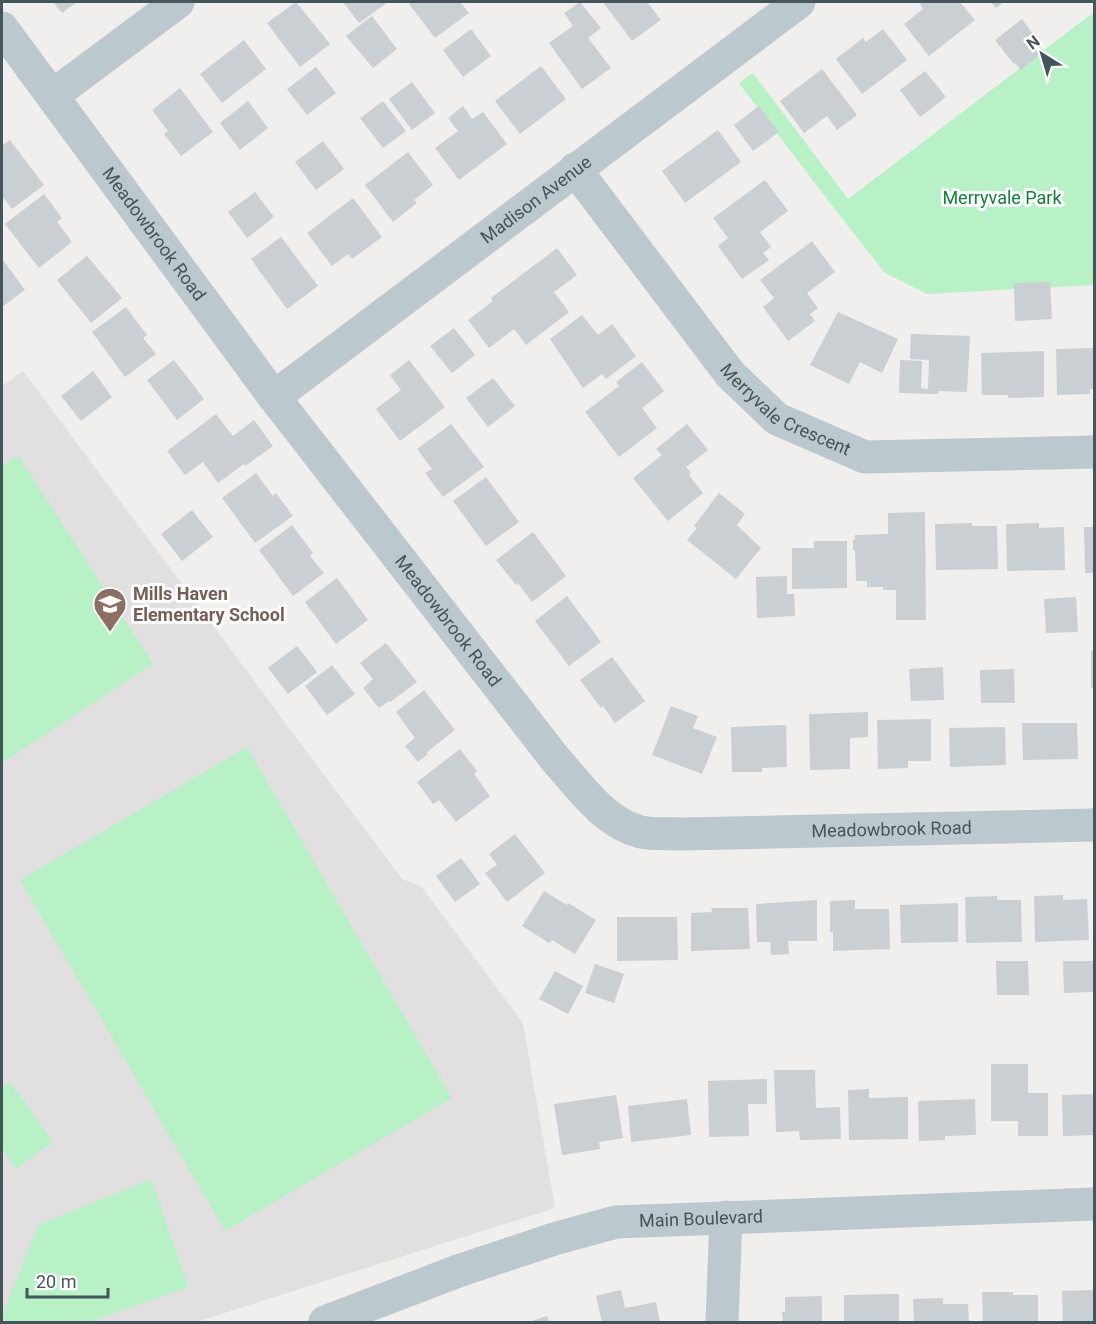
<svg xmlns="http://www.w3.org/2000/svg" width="1096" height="1324" font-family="Roboto,sans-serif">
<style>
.education{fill:#e2dfe0}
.green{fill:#b9f1c7}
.building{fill:#cacfd3}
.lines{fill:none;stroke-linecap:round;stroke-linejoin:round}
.minor{stroke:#bbc8ce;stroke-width:33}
.labels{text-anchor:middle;stroke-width:6;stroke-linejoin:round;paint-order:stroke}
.park-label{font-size:18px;fill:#118239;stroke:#fff}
.street-label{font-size:18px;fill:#45555c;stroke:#fff}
.education-label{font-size:18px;font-weight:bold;fill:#785e54;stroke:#fff;text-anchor:start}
</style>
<rect width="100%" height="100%" fill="#f1eeee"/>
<!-- education -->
<polygon class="education" points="23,371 402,879 421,886 523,1023 555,1208 196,1322 2,1322 2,386"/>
<!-- green -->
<g class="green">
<polygon points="1094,12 1094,285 927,294 885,273 833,207 739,83 753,73 848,199"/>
<polygon points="18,455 153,664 2,763 2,466"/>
<polygon points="247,747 452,1098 225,1231 20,880"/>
<polygon points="10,1082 53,1142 16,1169 2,1148 2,1088"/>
<polygon points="151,1179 189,1287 89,1322 8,1322 2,1316 38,1225"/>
</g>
<!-- building -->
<g class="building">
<polygon points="53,2 77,2 62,13"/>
<polygon points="296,2 330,44 300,67 267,23"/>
<polygon points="343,2 388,2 359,23"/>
<polygon points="412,2 460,2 469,13 435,38 409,4"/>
<polygon points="580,2 601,28 588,38 611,68 582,89 549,43 573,26 564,13"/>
<polygon points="603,2 647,2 661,20 632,41"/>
<polygon points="923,2 960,2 975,20 929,56 904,24 923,9 920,4"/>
<polygon points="991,2 1004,2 996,8"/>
<polygon points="372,16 397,49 373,68 346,36"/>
<polygon points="1022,19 1040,43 1038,44 1044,51 1021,70 1015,63 1014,64 995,40"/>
<polygon points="471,29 491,56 463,77 443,50"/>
<polygon points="883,29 907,60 862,94 836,59 863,38 866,42"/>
<polygon points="244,40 266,69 222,103 200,74"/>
<polygon points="541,66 566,99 520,134 495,101"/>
<polygon points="316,67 336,93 307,115 287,89"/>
<polygon points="822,69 857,115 837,130 827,116 804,133 780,101"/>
<polygon points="925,71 946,97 920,117 900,90"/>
<polygon points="412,82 435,113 412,130 389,99"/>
<polygon points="180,88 213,132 181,156 164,134 168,131 152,110"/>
<polygon points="248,101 268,128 240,150 220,123"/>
<polygon points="383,101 406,131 383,148 360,118"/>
<polygon points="463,106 472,119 483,112 507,144 459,180 435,148 458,131 448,118"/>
<polygon points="759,106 779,132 753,151 734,125"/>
<polygon points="718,130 741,162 685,203 662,171"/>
<polygon points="10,140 44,185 12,209 2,196 2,146"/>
<polygon points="323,141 344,169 316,190 295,162"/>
<polygon points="408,152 433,185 414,200 417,203 393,222 365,185"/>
<polygon points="765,180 788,211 760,232 771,247 763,253 769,260 742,279 718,246 728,238 713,218"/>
<polygon points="255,192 274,217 247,238 228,212"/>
<polygon points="44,194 62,218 57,222 72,242 39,268 5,224"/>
<polygon points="353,198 382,237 352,259 348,254 332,266 307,233"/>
<polygon points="281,237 318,286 287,309 251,259"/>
<polygon points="812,241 835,272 807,293 818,308 810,314 815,321 788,341 763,307 774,298 760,280"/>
<polygon points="557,248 577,275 554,292 569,312 526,345 514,329 489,348 468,320 493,301 491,298"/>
<polygon points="87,256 122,298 91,323 57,280"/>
<polygon points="3,260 25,290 2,307 2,261"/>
<polygon points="1050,282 1052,319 1015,321 1014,283"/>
<polygon points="126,307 147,335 143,338 156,354 125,377 92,332"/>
<polygon points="838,312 898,339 882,373 860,362 849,384 810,365"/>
<polygon points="582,315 598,335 612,324 636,356 606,379 602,374 583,388 550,339"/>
<polygon points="454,328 475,355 452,373 430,346"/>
<polygon points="911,334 970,336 967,392 938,391 938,394 899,393 900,360 922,361 921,388 928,389 929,360 910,359"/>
<polygon points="1094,348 1094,389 1090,389 1090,394 1057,395 1056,349"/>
<polygon points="1044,351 1044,397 1008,398 1008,395 982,395 981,353"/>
<polygon points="174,360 204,399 177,420 147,380"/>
<polygon points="409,360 445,407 400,441 376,409 401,390 390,375"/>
<polygon points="642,362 664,391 642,408 657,428 619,457 585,412 619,386 616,382"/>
<polygon points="93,371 112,397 81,421 61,396"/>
<polygon points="493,378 515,406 488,427 466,398"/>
<polygon points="216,414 233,436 254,420 273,446 245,466 244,464 218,483 203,462 185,475 167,451"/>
<polygon points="451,424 484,467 443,497 425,473 432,469 417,449"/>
<polygon points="687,424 708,450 686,467 691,473 689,475 703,493 668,521 633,478 662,455 656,449"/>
<polygon points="256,473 273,496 276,493 293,516 255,543 222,498"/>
<polygon points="486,477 519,522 486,546 453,501"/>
<polygon points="719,493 745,514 737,525 761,548 736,579 687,540 697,528 694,526"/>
<polygon points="192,510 213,537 182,561 161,534"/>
<polygon points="925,512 926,620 896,620 896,590 883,590 883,587 867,587 867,581 856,581 855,550 853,550 853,540 855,540 855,535 888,534 888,513"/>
<polygon points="972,523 972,526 997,526 998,569 936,570 935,524"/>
<polygon points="1039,523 1039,528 1064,527 1065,570 1007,571 1006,524"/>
<polygon points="292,525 313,553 310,556 324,573 293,596 259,550"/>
<polygon points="1084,527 1094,527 1094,573 1085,573"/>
<polygon points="533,532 566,576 532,602 518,583 516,585 496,560"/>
<polygon points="814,541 847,541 847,588 792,589 792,548 814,548"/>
<polygon points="787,576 787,594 794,594 795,616 757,618 756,577"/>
<polygon points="337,578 368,620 336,644 305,602"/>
<polygon points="567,596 601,642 569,666 535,621"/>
<polygon points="1076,597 1078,632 1046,633 1044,599"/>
<polygon points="386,643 417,682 390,702 389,701 379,708 363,688 373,679 360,663"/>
<polygon points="297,646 317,672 288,694 268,668"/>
<rect x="1091" y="651" width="3" height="37"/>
<polygon points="612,657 645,701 615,723 603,706 601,708 580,680"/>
<polygon points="332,665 355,694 327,715 305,686"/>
<polygon points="943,667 944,700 911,701 909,669"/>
<polygon points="1014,669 1015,703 981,703 980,670"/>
<polygon points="424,690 455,730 427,752 428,754 418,762 405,746 415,738 396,712"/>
<polygon points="671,706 698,716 693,728 717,737 702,774 652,755"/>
<polygon points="868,712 868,737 850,738 850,769 810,770 809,714"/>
<polygon points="931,719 931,761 908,761 908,768 878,769 877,720"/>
<polygon points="1022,723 1077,723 1078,759 1023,760"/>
<polygon points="786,725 787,767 762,768 762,772 732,772 731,727"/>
<polygon points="1005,727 1006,765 950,767 949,728"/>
<polygon points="460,749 477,771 474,774 490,796 456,822 439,800 433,804 417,782"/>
<polygon points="515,834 545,873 507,902 485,873 497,865 489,854"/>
<polygon points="461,858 480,884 455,902 436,876"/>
<polygon points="544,891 567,905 568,903 596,920 575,954 552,940 549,943 522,926"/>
<polygon points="1063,895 1063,900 1087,899 1089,940 1035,942 1034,896"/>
<polygon points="997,896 997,900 1021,900 1022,942 966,943 965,897"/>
<polygon points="817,900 817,941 788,941 789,954 771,955 770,942 757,942 756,904"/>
<polygon points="855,900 855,909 889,909 890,949 833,951 833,933 830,932 830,901"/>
<polygon points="958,903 958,942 901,943 900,905"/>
<polygon points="711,908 748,908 750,949 691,951 691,913 712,912"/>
<polygon points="617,917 677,917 678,960 617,961"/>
<polygon points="996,961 1028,961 1029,995 997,995"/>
<polygon points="1063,961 1094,961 1094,992 1064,993"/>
<polygon points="595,964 624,974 614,1003 585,993"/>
<polygon points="555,971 583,986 568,1014 539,999"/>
<polygon points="991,1064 1028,1064 1028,1093 1048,1093 1048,1136 1018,1136 1018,1121 991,1121"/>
<polygon points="774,1070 815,1070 816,1108 840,1107 841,1139 800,1140 799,1131 776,1132"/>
<polygon points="767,1079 767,1104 748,1104 749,1136 709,1137 708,1081"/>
<polygon points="869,1089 869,1098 908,1097 908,1139 849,1140 848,1090"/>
<polygon points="1094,1094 1094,1135 1063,1136 1062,1095"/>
<polygon points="616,1095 623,1138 599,1142 600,1149 562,1155 554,1104"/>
<polygon points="687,1099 691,1135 631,1142 628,1106"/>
<polygon points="975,1099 976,1135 945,1136 945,1140 919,1141 918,1101"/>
<polygon points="621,1290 625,1308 656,1302 660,1322 602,1322 596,1296"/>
<polygon points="1094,1290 1094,1322 1063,1322 1062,1291"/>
<polygon points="982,1292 1013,1292 1013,1295 1038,1295 1038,1322 983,1322"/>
<polygon points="899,1294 899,1322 844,1322 844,1295"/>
<polygon points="822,1296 822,1322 783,1322 782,1312 785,1312 785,1297"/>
<polygon points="943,1298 943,1304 968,1304 969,1322 914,1322 913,1299"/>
<polygon points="547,1316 549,1322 529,1322"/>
</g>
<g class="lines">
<!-- minor -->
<g class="minor">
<path id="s1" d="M2,28L274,397L556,760C580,786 604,823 641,832C654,835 670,833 683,834L1094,825"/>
<polyline points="52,96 178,2"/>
<path id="s2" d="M575,169L730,374L777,419L865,457L1094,452"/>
<path id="s3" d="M274,397L799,2"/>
<path id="s4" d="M325,1322L458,1271L554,1239L616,1222L1094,1204"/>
<polyline points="722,1322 726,1217"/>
</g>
</g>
<!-- icons -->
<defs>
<g id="school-pin" transform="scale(1.725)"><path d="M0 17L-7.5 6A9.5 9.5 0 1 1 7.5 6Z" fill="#8d6e63" stroke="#fff"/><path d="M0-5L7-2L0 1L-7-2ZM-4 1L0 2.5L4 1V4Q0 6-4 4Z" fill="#fff"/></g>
</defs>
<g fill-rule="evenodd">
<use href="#school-pin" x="110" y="604"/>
</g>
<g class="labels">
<!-- park labels -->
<g class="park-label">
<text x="1002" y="204">Merryvale Park</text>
</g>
<!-- street labels -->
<g class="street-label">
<text dy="6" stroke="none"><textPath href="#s3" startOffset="328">Madison Avenue</textPath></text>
<text dy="6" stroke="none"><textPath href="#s1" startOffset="256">Meadowbrook Road</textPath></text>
<text dy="6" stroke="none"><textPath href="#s2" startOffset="324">Merryvale Crescent</textPath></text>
<text dy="6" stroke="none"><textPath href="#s1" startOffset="742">Meadowbrook Road</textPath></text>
<text dy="6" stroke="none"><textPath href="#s1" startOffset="1282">Meadowbrook Road</textPath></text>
<text dy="6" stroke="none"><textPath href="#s4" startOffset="393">Main Boulevard</textPath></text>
</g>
<!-- education labels -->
<g class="education-label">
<text x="133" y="600">Mills Haven<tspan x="133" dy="21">Elementary School</tspan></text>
</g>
</g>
<!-- border -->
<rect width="1096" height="1324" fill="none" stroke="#45555c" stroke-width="6"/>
<!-- north arrow -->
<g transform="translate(1042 54) rotate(323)" stroke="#ffffff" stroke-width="4.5" paint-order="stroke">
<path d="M0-4.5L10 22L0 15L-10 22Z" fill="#45555c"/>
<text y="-9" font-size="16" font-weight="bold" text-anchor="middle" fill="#45555c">N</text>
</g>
<!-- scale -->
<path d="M27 1288v9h81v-9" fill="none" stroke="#45555c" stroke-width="3"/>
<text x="36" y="1288" font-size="18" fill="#45555c" stroke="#ffffff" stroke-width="4.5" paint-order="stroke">20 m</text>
</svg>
